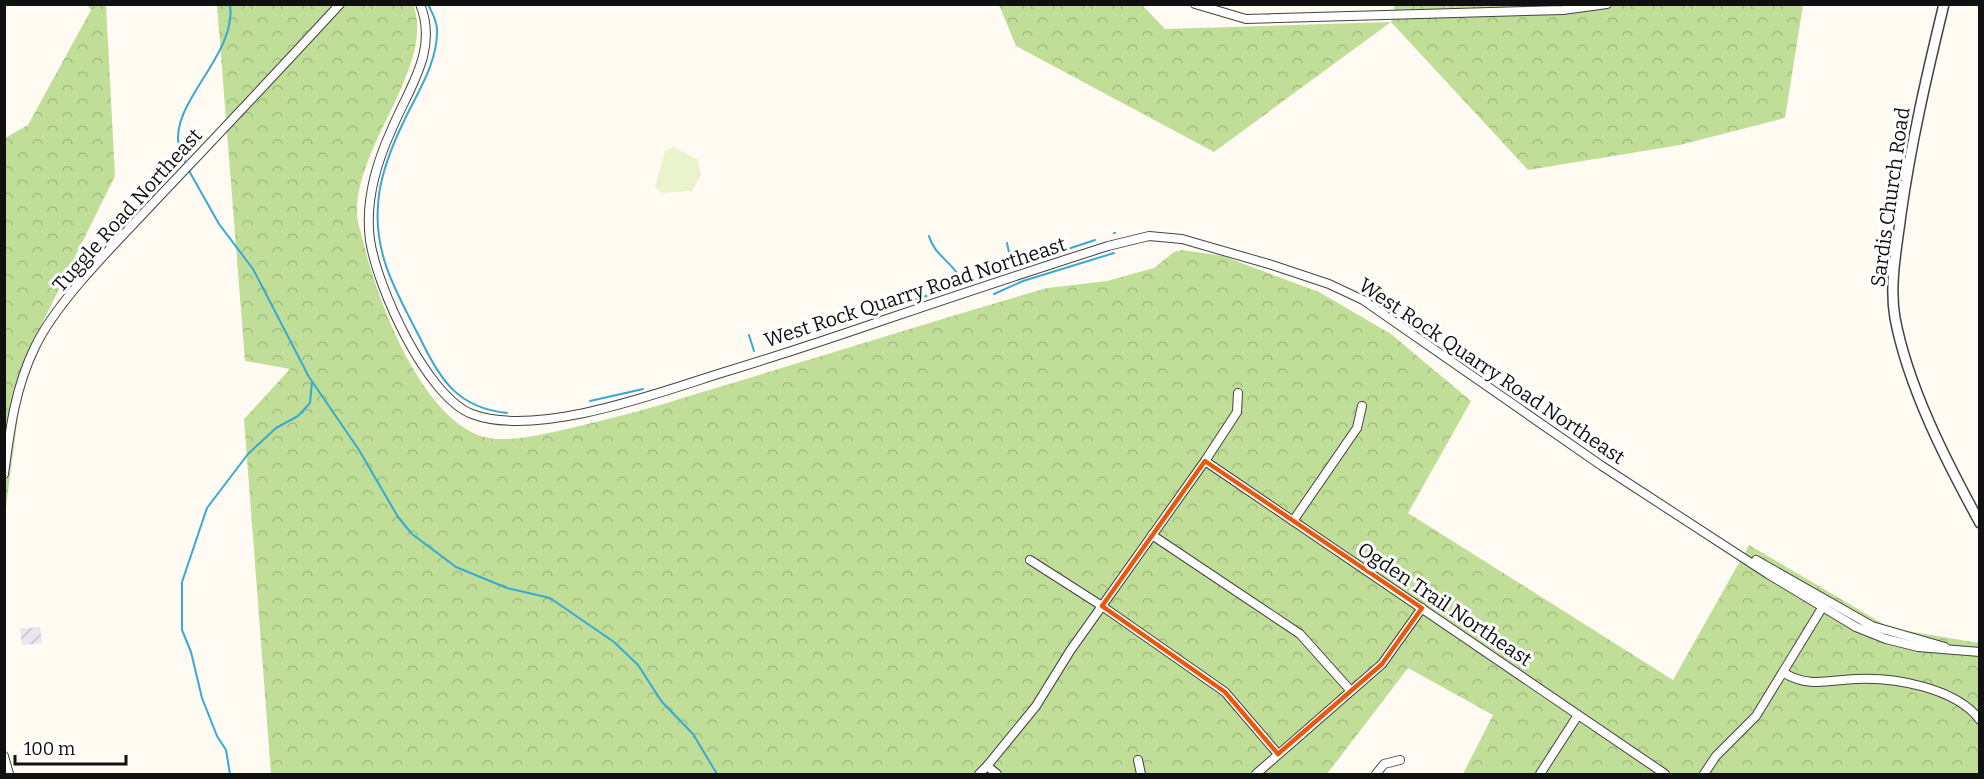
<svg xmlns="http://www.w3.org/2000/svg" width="1984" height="779" font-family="Bitter,serif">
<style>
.industrial{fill:url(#industrial-furrows)}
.forest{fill:url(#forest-crowns)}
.pitch{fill:#eaf3cb}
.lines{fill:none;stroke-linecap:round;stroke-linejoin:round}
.stream{stroke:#36a9d6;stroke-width:2}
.minor-casing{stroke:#434343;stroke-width:10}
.tertiary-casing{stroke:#434343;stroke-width:12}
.minor{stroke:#fff;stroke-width:8}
.tertiary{stroke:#fff;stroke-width:9}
.marked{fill:none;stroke:#e8590c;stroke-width:4.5;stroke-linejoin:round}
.labels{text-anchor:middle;stroke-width:6;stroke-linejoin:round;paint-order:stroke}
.street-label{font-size:20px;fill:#101010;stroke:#fff}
</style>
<defs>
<pattern id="industrial-furrows" width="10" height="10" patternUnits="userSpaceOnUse" patternTransform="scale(1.5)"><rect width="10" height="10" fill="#ece4ee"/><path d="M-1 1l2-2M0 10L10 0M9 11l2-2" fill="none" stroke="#c9c3cb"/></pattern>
<pattern id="forest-crowns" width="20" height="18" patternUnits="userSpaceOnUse" patternTransform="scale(1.5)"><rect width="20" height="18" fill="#c0de97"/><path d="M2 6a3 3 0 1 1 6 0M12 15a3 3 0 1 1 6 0" fill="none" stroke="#a4bd81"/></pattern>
</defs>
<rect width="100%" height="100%" fill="#fffbf2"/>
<!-- industrial -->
<polygon class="industrial" points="40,627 42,643 22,645 20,629"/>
<!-- forest -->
<g class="forest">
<path d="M413,4C436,65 356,144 357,213C357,223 362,235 364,245C378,302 427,436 497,439C522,440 548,433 571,428C614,418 655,407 696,394C813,359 930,322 1047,288L1107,281L1154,268L1174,252L1182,250L1223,256L1319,292L1391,334L1471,401L1408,513L1673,680L1749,545L1890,628L1979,643V774H1463L1493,715L1408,668L1327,774H271L244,419L290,369L245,361L217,5Z"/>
<polygon points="1395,4 1803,5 1785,118 1680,145 1528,170 1391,22 1214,152 1016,46 999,5 1142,5 1165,29 1391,22"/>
<polygon points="87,5 106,5 115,176 26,356 5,514 5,138 28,125 91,10"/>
</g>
<!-- pitch -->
<polygon class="pitch" points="674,147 698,160 701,175 692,191 661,193 655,187 665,151"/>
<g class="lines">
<!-- stream -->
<g class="stream">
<path d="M428,4C432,13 437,20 437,30C438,63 416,95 403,123C391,148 379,178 378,206C374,256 398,295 420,338C440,380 458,408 507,413"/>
<path d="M186,164C184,158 180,152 179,146C169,103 238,54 230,4"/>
<polyline points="188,169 219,224 253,269 309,377 359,450 398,517 412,534 456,567 507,588 550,598 614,642 638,665 662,702 693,734 717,774"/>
<polyline points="1114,233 1115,233"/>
<path d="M929,236C934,256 955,263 963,283"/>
<polyline points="1007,243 1012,267"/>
<polyline points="908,289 906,292 909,302"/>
<polyline points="994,294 1023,281 1114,253"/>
<polyline points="866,316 1095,240"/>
<polyline points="749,335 754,351"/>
<polyline points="590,401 643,389"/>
<polyline points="230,774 226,750 217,736 202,698 191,652 182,630 182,582 207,508 248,454 276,428 298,416 310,403 312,382"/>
</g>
<!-- minor casing -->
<g class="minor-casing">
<g id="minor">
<path d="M420,4C439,51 408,89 391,131C376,164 365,203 370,240C377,287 426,396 472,414C535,438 656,394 718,374C774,357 829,339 884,320C958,295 1033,270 1108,246L1149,236L1182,239L1272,265L1329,284L1363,300L1602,466L1768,574L1856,627L1886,639L1918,647L1980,652"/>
<polyline points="1195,4 1246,19 1563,10 1607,4"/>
<polyline points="1205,461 1665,774"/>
<path d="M4,474C10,429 15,388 35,347C57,300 120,239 156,200C218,135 279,70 340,4"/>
<polyline points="1293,521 1357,428 1362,406"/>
<polyline points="1152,535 1300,634 1351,691"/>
<polyline points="1030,560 1102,606 1225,692 1278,754"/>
<polyline points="1756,560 1872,626 1945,647"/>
<path d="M1784,673C1809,688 1829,680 1856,679C1895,677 1956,688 1980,720"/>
<polyline points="4,756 9,774"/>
<polyline points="1138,760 1141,774"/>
<polyline points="987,766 1036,706 1070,651 1205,461 1237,412 1238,393"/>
<polyline points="979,774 987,766 997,774"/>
<polyline points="1256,774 1382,664 1422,608"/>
<polyline points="1376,774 1384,764 1400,760"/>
<polyline points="1540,774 1578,715"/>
<polyline points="1704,774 1716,756 1756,716 1825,603"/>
</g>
</g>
<!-- tertiary casing -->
<g class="tertiary-casing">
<path id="tertiary" d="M1944,4C1927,74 1911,143 1901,214C1897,247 1889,284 1895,318C1908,387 1946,461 1980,523"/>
</g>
<!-- minor -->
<use href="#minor" class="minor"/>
<!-- tertiary -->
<use href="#tertiary" class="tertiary"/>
</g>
<!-- marked area -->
<path class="marked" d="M1205,461L1422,608L1382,664L1278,754L1225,692L1102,606Z"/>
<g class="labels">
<!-- street labels -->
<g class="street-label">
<text transform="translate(1890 197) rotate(-82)" y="7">Sardis Church Road</text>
<text transform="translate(127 210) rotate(-48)" y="7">Tuggle Road Northeast</text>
<text transform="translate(915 292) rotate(-18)" y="7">West Rock Quarry Road Northeast</text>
<text transform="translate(1492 371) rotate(34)" y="7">West Rock Quarry Road Northeast</text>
<text transform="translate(1445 604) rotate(34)" y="7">Ogden Trail Northeast</text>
</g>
</g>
<!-- border -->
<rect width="1984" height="779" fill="none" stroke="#101010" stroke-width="12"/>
<!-- scale -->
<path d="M15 755v9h111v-9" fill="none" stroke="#101010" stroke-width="3"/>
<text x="24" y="755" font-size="18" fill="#101010" stroke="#ffffff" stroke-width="4.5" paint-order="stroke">100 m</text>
</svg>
